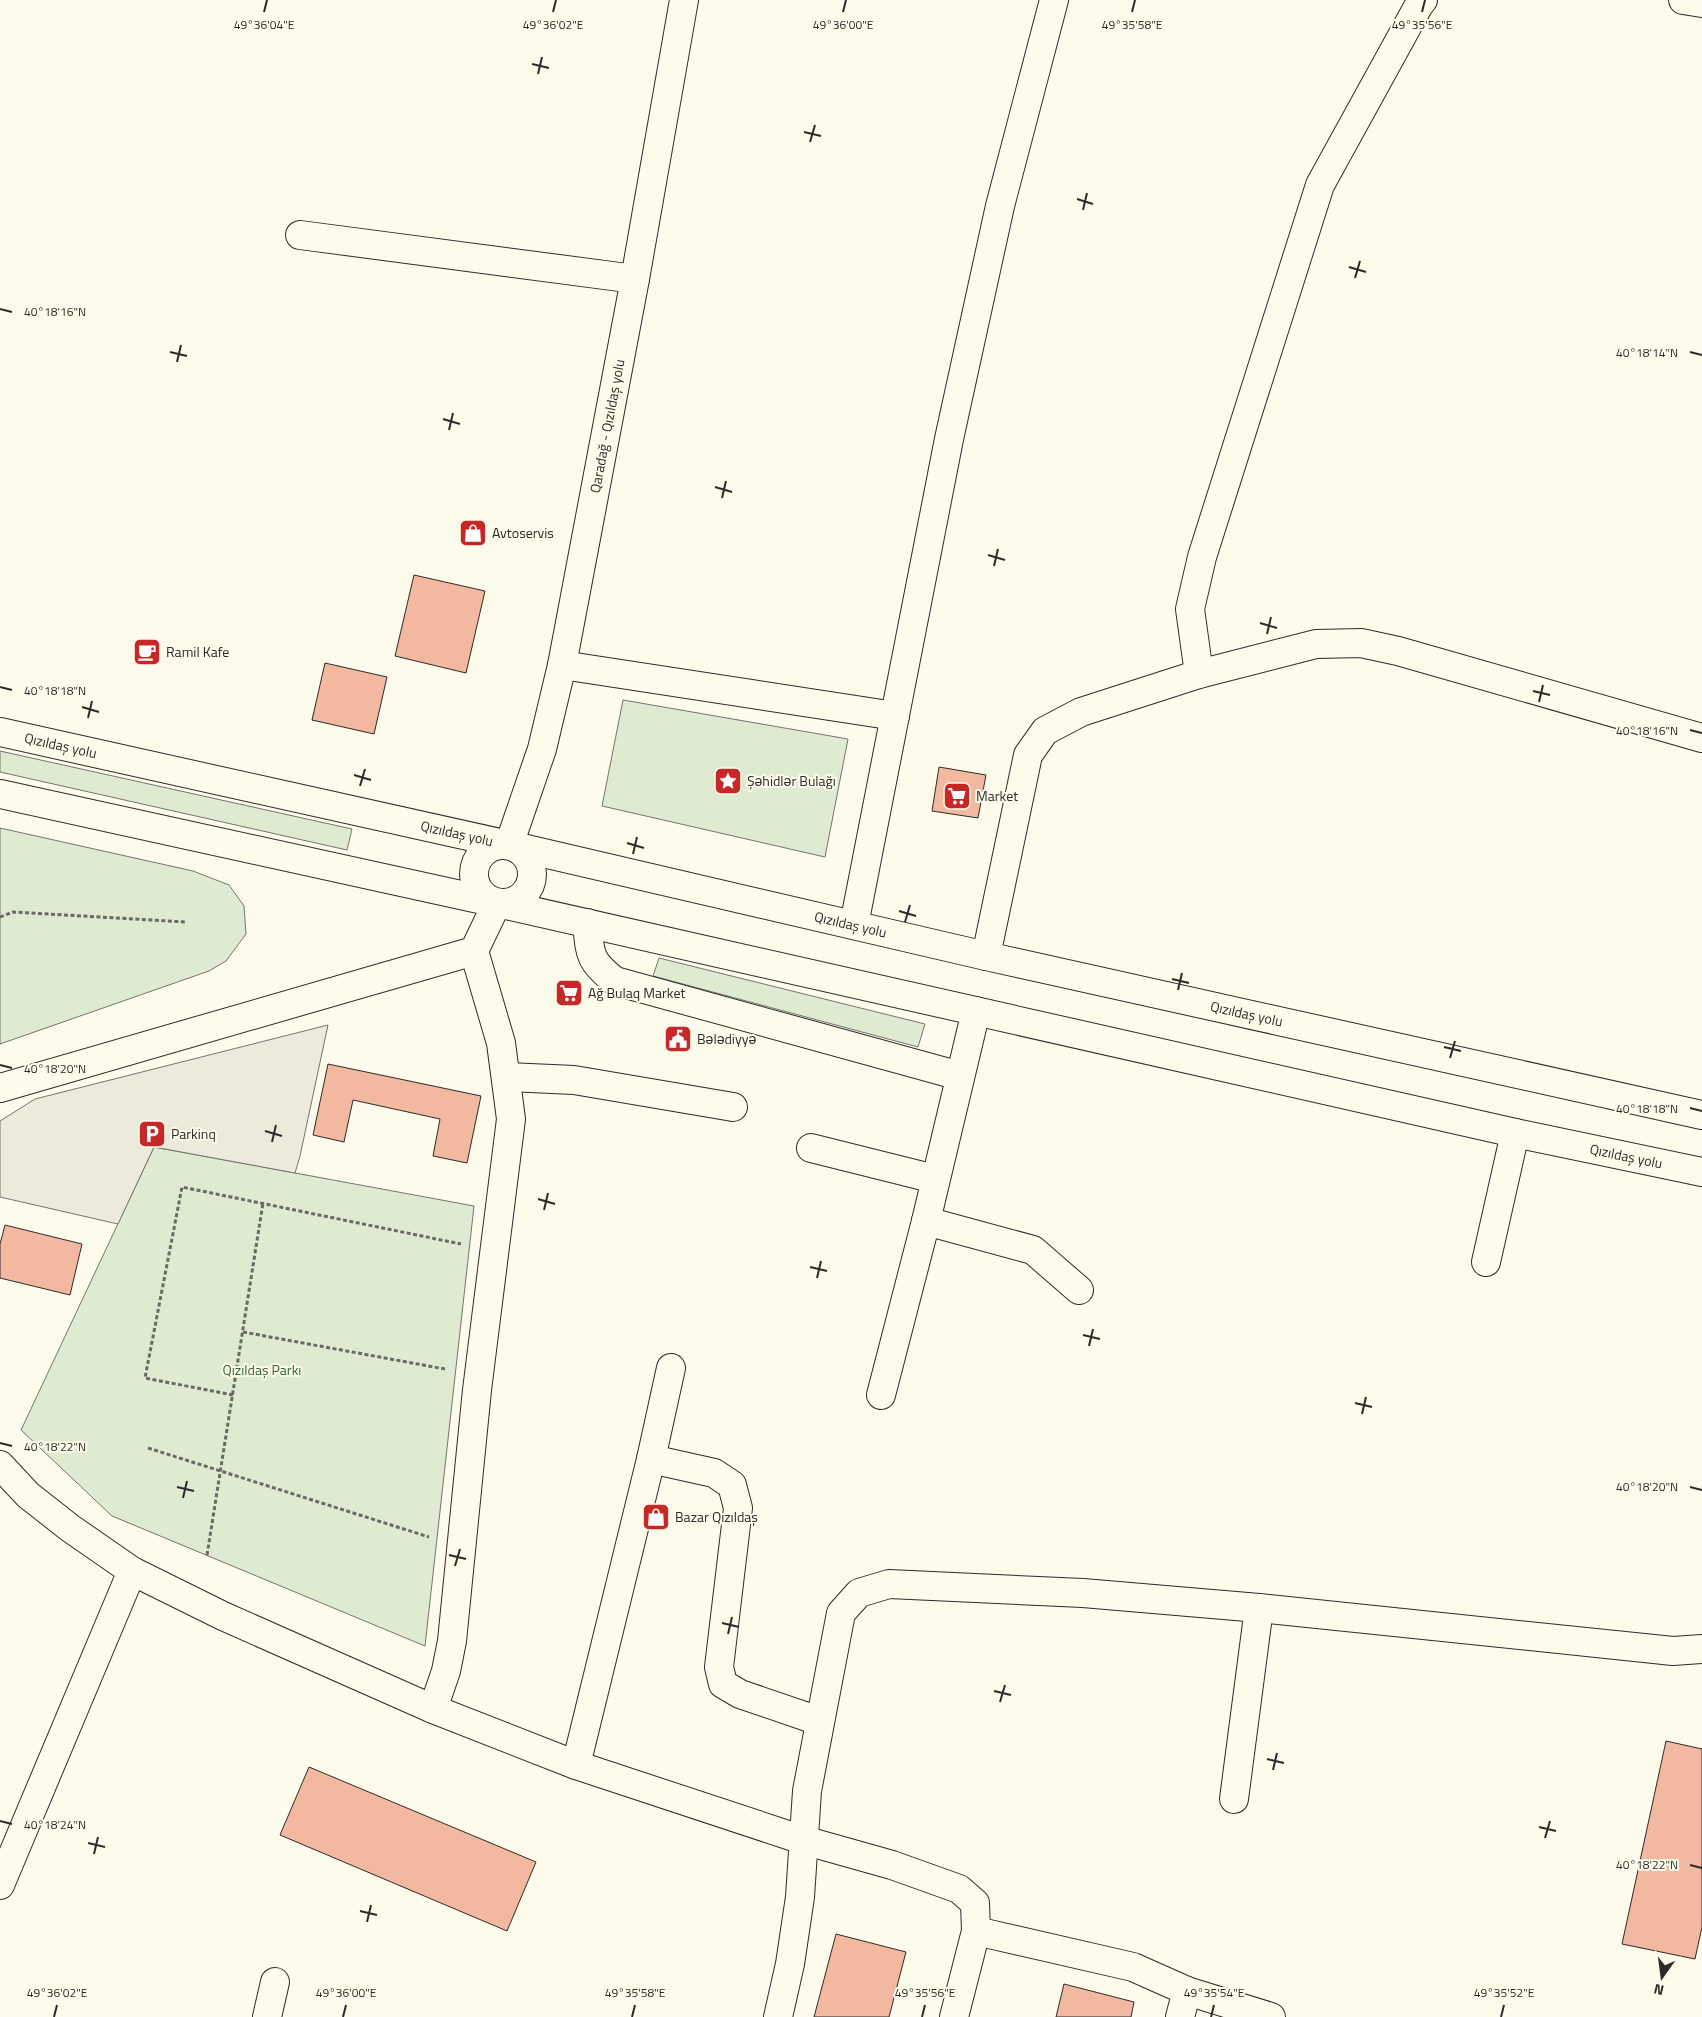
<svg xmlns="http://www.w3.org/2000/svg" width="1702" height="2017" font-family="'Titillium Web',sans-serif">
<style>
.green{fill:#deebd1;stroke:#74746e}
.parking{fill:#eceadb;stroke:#74746e}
.building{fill:#f2b8a0;stroke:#2b2b2b}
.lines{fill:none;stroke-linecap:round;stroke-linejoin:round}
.minor-casing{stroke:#2b2b2b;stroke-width:30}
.major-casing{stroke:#2b2b2b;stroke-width:30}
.path{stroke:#6a6964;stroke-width:3;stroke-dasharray:4 2.5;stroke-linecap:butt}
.minor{stroke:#fdfbea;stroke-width:28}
.major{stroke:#fdfbea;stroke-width:28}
.ticks{fill:none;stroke:#2b2b2b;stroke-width:2}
.labels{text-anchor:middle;stroke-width:4;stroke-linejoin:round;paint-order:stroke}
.street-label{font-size:14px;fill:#2b2b2b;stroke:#fdfbea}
.poi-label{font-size:14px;fill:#2b2b2b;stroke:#fdfbea;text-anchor:start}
.park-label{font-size:14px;fill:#34623c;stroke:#fdfbea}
.ticks-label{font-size:12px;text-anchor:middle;fill:#2b2b2b;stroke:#fdfbea;stroke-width:4;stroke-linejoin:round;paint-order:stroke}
</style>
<rect width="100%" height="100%" fill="#fdfbea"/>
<!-- green -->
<g class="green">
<polygon points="623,700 848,739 825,857 602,806"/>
<polygon points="0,751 352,829 347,850 0,772"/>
<polygon points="0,828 193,871 229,885 244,906 246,934 226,961 209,971 0,1044"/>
<polygon points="659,958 925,1024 918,1047 653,976"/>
<polygon points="154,1147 474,1206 425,1646 112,1516 21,1430"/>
</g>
<!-- parking -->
<polygon class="parking" points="328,1025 300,1156 295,1173 154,1147 118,1224 0,1197 0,1121 35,1099"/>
<!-- building -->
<g class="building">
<polygon points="414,575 485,591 466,673 395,656"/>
<polygon points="325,663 387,677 374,734 312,720"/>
<polygon points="939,767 986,775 978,818 932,811"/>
<polygon points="328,1064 481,1096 467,1163 433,1156 440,1119 353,1100 344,1142 313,1135"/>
<polygon points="5,1225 82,1244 70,1295 0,1278 0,1244"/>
<polygon points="1666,1741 1702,1749 1702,1927 1695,1959 1622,1944"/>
<polygon points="309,1767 536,1862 507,1931 280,1835"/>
<polygon points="836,1934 906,1952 889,2017 814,2017"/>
<polygon points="1064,1984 1134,2002 1131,2017 1056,2017"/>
</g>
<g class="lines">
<!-- minor casing -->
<g class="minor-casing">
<g id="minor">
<polyline points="1683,0 1702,3"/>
<polyline points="300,235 635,279"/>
<polyline points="562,665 895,716"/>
<polyline points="1199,674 1190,609 1202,557 1320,185 1419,5 1423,0"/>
<path id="s1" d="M509,845L542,749L562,665L635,279L684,0"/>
<path d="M587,923C590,954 589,961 615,981L960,1076"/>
<polyline points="854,925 949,439 1000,206 1054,0"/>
<polyline points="986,956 1028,755 1045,731 1081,712 1199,674 1316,644 1361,643 1398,651 1702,738"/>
<polyline points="506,1077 574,1080 733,1107"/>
<polyline points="0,1088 474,951 497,903"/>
<polyline points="811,1148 935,1179"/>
<polyline points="926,1221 1033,1250 1079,1290"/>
<polyline points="1486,1262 1515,1133"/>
<polyline points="881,1395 926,1221 976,1011"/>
<polyline points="651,1459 714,1473 732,1485 738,1508 719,1667 723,1684 740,1694 819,1721"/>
<polyline points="0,1465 28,1495 70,1528 132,1571 223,1616 433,1709 576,1765 803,1840 892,1865 959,1889 975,1903 976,1931 954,2017"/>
<polyline points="433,1709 446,1671 452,1641 477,1390 511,1119 501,1043 474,951"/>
<polyline points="576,1765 651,1459 671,1368"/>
<polyline points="1234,1799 1259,1608"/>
<polyline points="0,1885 132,1571"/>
<polyline points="976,1931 1133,1967 1187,1991 1271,2017"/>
<polyline points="267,2017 275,1982"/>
<polyline points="778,2017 790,1964 800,1897 807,1791 841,1613 859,1593 889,1584 1083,1593 1259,1608 1673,1651 1702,1649"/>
<polyline points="1180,2017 1187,1991"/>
</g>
</g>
<!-- major casing -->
<g class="major-casing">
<g id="major">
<path id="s2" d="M0,732L509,845L986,956L1702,1115"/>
<path id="s3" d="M0,794L497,903L1515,1133L1702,1172"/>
<circle cx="503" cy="874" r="29"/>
</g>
</g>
<!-- path -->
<g class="path">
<polyline points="0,917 13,912 185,922"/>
<polyline points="243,1332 445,1369"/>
<polyline points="233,1395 145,1378 182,1187 461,1244"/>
<polyline points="148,1448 429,1537"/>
<polyline points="207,1555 263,1203"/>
</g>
<!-- minor -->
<use href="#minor" class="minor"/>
<!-- major -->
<use href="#major" class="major"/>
</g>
<!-- ticks -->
<path class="ticks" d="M264,12L267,0M553,12L556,0M843,12L846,0M1132,12L1135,0M1422,12L1425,0M532,64L549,68M538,74L542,57M804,132L821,136M810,142L815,125M1077,199L1093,204M1083,210L1087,193M1349,267L1366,272M1355,278L1360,261M0,309L12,312M170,352L187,356M1690,352L1702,355M177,362L181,345M443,419L460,424M449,430L453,413M715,487L732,492M722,498L726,481M988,555L1005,560M994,566L998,549M1260,623L1277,628M1267,634L1271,617M0,687L12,690M1533,691L1550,695M1539,702L1543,685M82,707L99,712M88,718L92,701M1690,730L1702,733M354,775L371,780M360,786L365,769M627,843L644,848M633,854L637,837M899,911L916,916M905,922L910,905M1172,979L1189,983M1178,990L1182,973M1444,1047L1461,1051M1450,1058L1455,1041M0,1065L12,1068M1690,1108L1702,1111M265,1131L282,1136M272,1142L276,1125M538,1199L555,1204M544,1210L548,1193M810,1267L827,1271M817,1278L821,1261M1083,1335L1100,1339M1089,1346L1093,1329M1355,1403L1372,1407M1362,1414L1366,1397M0,1443L12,1446M177,1487L194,1491M1690,1487L1702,1490M183,1498L187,1481M449,1555L466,1559M455,1566L460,1549M722,1623L739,1627M728,1634L732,1617M994,1691L1011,1695M1000,1702L1005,1685M1267,1759L1284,1763M1273,1770L1277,1753M0,1821L12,1824M1539,1827L1556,1831M1545,1838L1550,1821M88,1843L105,1847M94,1854L98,1837M1690,1865L1702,1868M360,1911L377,1915M367,1922L371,1905M54,2017L57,2005M343,2017L346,2005M632,2017L635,2005M922,2017L925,2005M1211,2017L1214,2005M1501,2017L1504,2005"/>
<!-- icons -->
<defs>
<g id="shop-square" transform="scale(1.4375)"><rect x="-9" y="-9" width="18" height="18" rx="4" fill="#c62828" stroke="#fdfbea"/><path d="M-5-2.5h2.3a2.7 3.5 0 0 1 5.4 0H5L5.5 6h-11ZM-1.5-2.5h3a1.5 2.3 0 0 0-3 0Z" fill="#fff"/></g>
<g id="cafe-square" transform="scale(1.4375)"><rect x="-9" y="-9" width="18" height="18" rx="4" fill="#c62828" stroke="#fdfbea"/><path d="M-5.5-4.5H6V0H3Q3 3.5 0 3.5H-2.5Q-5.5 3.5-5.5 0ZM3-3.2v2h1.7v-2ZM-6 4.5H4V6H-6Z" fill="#fff"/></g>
<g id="sight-square" transform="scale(1.4375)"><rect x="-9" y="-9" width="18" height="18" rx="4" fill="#c62828" stroke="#fdfbea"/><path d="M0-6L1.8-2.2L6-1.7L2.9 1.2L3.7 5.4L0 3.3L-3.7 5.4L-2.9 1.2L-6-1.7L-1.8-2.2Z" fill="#fff"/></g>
<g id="supermarket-square" transform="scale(1.4375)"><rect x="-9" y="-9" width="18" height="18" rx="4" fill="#c62828" stroke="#fdfbea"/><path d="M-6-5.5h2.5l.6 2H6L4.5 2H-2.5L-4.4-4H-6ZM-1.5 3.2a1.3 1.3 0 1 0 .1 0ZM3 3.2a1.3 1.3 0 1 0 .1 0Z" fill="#fff"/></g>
<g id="civic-square" transform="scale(1.4375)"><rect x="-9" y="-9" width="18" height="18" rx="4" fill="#c62828" stroke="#fdfbea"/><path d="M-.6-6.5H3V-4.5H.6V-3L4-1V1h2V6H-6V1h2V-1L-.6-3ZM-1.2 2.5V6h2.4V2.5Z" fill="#fff"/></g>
<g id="parking-square" transform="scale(1.4375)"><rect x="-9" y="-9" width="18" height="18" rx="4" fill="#c62828" stroke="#fdfbea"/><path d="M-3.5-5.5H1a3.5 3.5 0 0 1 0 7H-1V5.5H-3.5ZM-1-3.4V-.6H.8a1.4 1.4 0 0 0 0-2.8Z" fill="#fff"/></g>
</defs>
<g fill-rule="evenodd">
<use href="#shop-square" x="473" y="533"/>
<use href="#cafe-square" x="147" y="652"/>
<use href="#sight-square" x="728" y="781"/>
<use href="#supermarket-square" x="957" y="796"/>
<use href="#supermarket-square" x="569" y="993"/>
<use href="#civic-square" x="678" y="1039"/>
<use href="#parking-square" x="152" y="1134"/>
<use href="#shop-square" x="656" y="1517"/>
</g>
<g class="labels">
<!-- street labels -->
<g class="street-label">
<text dy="5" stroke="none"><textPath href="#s1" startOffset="431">Qaradağ - Qızıldaş yolu</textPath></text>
<text dy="5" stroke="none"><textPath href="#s2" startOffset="62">Qızıldaş yolu</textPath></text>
<text dy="5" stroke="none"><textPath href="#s2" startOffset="468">Qızıldaş yolu</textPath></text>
<text dy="5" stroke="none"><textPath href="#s2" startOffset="872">Qızıldaş yolu</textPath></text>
<text dy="5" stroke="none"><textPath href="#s2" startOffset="1278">Qızıldaş yolu</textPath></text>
<text dy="5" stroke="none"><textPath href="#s3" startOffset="1666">Qızıldaş yolu</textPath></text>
</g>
<!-- poi labels -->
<g class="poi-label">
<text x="492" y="538">Avtoservis</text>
<text x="166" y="657">Ramil Kafe</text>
<text x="747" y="786">Şəhidlər Bulağı</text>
<text x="976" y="801">Market</text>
<text x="588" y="998">Ağ Bulaq Market</text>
<text x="697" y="1044">Bələdiyyə</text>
<text x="171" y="1139">Parkinq</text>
<text x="675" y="1522">Bazar Qızıldaş</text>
</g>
<!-- park labels -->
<g class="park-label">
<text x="262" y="1375">Qızıldaş Parkı</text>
</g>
</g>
<g class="ticks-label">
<text x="264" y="29">49°36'04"E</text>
<text x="553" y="29">49°36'02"E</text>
<text x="843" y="29">49°36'00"E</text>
<text x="1132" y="29">49°35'58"E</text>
<text x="1422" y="29">49°35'56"E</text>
<text x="55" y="316">40°18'16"N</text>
<text x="1647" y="357">40°18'14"N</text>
<text x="55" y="695">40°18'18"N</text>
<text x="1647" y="735">40°18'16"N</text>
<text x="55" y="1073">40°18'20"N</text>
<text x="1647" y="1113">40°18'18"N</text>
<text x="55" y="1451">40°18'22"N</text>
<text x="1647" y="1491">40°18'20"N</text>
<text x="55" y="1829">40°18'24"N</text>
<text x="1647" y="1869">40°18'22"N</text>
<text x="57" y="1997">49°36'02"E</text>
<text x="346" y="1997">49°36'00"E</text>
<text x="635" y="1997">49°35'58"E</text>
<text x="925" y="1997">49°35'56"E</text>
<text x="1214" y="1997">49°35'54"E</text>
<text x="1504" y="1997">49°35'52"E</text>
</g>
<!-- north arrow -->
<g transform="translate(1662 1977) rotate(194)" stroke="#fdfbea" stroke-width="4" paint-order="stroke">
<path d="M0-4L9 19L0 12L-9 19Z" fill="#2b2b2b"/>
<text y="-8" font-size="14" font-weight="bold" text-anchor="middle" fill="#2b2b2b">N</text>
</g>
</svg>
